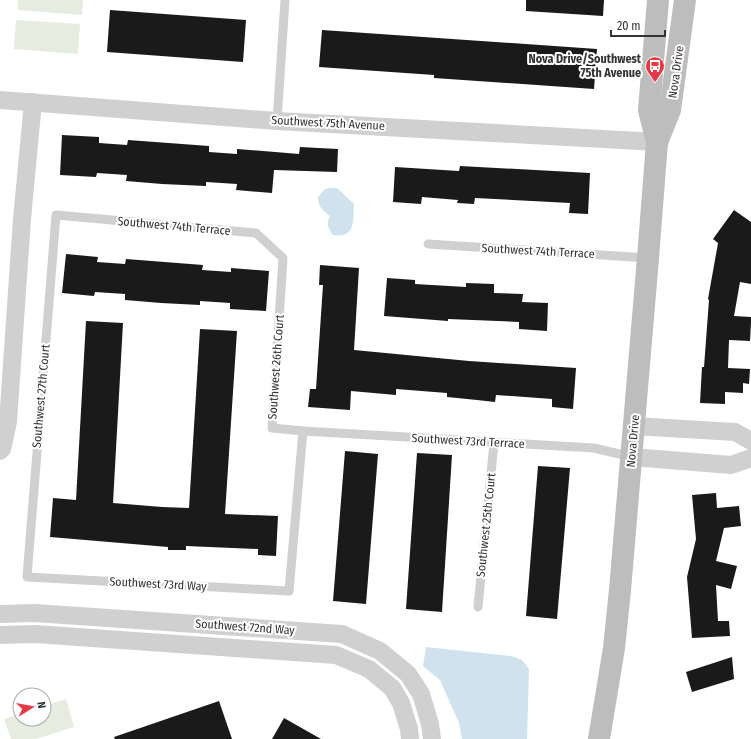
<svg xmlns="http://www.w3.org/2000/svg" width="751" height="739" font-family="'Fira Sans Condensed',sans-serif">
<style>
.green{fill:#e6ecdf}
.water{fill:#cfe2ee}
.building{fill:#1a1a1a}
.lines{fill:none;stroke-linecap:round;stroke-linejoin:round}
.lane{stroke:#d0d0d0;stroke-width:9}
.street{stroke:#d0d0d0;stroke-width:18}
.secondary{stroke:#bdbdbd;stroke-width:22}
.labels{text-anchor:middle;stroke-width:4;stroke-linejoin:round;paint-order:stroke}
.poi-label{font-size:12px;font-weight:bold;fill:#333;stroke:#fff;text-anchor:end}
.street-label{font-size:12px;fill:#333;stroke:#fff}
</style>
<rect width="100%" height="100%" fill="#fff"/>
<!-- green -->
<g class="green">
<polygon points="18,0 83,0 82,15 18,10"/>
<polygon points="16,20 80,24 78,54 14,49"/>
<polygon points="66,699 74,727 36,739 11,739 4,719 20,714 20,719 44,719 44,706"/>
</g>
<!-- water -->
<g class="water">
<path d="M329,188H335L338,189L354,204C353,220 356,239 333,235C328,228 326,224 330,216C322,210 318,206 318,197L325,189Z"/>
<polygon points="426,647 511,656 522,660 529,669 527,739 462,739 459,723 440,680 423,666"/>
</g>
<!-- building -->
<g class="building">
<polygon points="526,0 604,0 603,16 526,11"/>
<polygon points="110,10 246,20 243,62 107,52"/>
<polygon points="322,30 597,49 594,89 434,78 434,75 319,67"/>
<polygon points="62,135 99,137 99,143 127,145 128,140 209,146 209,152 237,154 237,149 299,154 300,147 338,149 337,172 274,170 272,193 236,190 237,184 206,182 206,186 162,184 126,181 127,175 97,173 96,177 60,175"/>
<polygon points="460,166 590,173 588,214 569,213 570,203 475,198 474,204 457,203 458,200 422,197 421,204 393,202 395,167 459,171"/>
<polygon points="734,210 751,222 751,284 740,282 734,316 751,317 751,323 750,341 729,340 728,368 750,369 749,384 743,383 743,393 725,392 725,404 700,403 702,367 704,367 709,300 708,299 718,243 713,239"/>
<polygon points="66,254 98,257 97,262 125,264 126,259 203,265 202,270 231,272 231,268 269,271 266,311 230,309 230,303 200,301 200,305 161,303 125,300 125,294 95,292 94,296 62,293"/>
<polygon points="320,265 359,268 354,350 469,361 576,368 573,409 552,407 552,399 496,395 495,402 477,400 447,397 447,393 396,389 396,395 351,391 350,410 308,407 310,389 316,389 323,285 319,285"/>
<polygon points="387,278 415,280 415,284 466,287 466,283 494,284 494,293 523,294 522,302 548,303 547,331 519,329 519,322 448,319 448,321 384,316"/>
<polygon points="86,321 123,323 113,503 162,507 189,508 200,329 237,331 225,514 278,516 276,556 258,555 258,549 186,546 186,550 168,550 168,547 50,537 53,498 76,500"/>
<polygon points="345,451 378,454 366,604 333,601"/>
<polygon points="417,453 452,455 442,612 406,609"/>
<polygon points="538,466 570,468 557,619 526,616"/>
<polygon points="716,493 717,508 739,506 741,526 724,528 716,561 737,566 731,589 716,585 718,621 729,621 730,636 692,638 687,577 696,539 692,495"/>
<polygon points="732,657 734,679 692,692 686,672"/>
<polygon points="219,701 232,739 115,739 114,737"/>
<polygon points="284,718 321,739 272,739"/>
</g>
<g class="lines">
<!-- lane -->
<g class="lane">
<polyline points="277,121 285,0"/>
<polygon points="56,215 256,233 283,258 272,428 303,431 289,591 27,577"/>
<polyline points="428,244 648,258"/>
<polyline points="303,431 594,448 632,457"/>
<polyline points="478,607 494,443"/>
</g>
<!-- street -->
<g class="street">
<polyline points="0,100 277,121 657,142"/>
<polyline points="634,426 735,432 751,441"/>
<polyline points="0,451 2,449 8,422 22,219 33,102"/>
<polyline points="632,457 731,465 751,458"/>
<polyline points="0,614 35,613 342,634 380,651 408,674 421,694 430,724 432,739"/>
<polyline points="0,635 35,634 336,655 369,669 392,688 401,703 409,729 410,739"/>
</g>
<!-- secondary -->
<g class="secondary">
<polyline points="657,142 670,110 685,0"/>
<polyline points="599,739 614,648 620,590 648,258 657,142 649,110 658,0"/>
</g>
</g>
<!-- icons -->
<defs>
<g id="bus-pin" transform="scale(1)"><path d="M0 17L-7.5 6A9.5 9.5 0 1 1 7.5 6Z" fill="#e63946" stroke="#fff"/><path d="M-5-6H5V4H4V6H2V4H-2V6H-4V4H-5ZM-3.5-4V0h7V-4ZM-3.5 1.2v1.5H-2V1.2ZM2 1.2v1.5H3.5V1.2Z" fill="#fff"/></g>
</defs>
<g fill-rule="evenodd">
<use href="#bus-pin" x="655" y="66"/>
</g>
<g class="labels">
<!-- poi labels -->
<g class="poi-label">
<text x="641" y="63">Nova Drive/Southwest<tspan x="641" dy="14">75th Avenue</tspan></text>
</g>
<!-- street labels -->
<g class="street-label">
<text transform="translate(676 72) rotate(-82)" y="4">Nova Drive</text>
<text transform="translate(328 123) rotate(3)" y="4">Southwest 75th Avenue</text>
<text transform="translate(174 226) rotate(5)" y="4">Southwest 74th Terrace</text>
<text transform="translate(538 251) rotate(3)" y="4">Southwest 74th Terrace</text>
<text transform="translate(276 367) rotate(-86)" y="4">Southwest 26th Court</text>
<text transform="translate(41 396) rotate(-85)" y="4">Southwest 27th Court</text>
<text transform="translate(468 441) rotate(3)" y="4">Southwest 73rd Terrace</text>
<text transform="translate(633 441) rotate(-85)" y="4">Nova Drive</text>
<text transform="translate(486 525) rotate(-84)" y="4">Southwest 25th Court</text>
<text transform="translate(158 584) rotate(3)" y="4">Southwest 73rd Way</text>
<text transform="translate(245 627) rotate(4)" y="4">Southwest 72nd Way</text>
</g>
</g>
<!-- north arrow -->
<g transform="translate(32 707) rotate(79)"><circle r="19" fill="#ffffff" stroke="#adadad"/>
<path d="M0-3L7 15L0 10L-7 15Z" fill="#e63946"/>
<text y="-6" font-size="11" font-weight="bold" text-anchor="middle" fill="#333333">N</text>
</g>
<!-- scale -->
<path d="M611 30v6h54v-6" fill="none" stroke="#333333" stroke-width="2"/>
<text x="617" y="30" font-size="12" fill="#333333" stroke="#ffffff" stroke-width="3" paint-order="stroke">20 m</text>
</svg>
